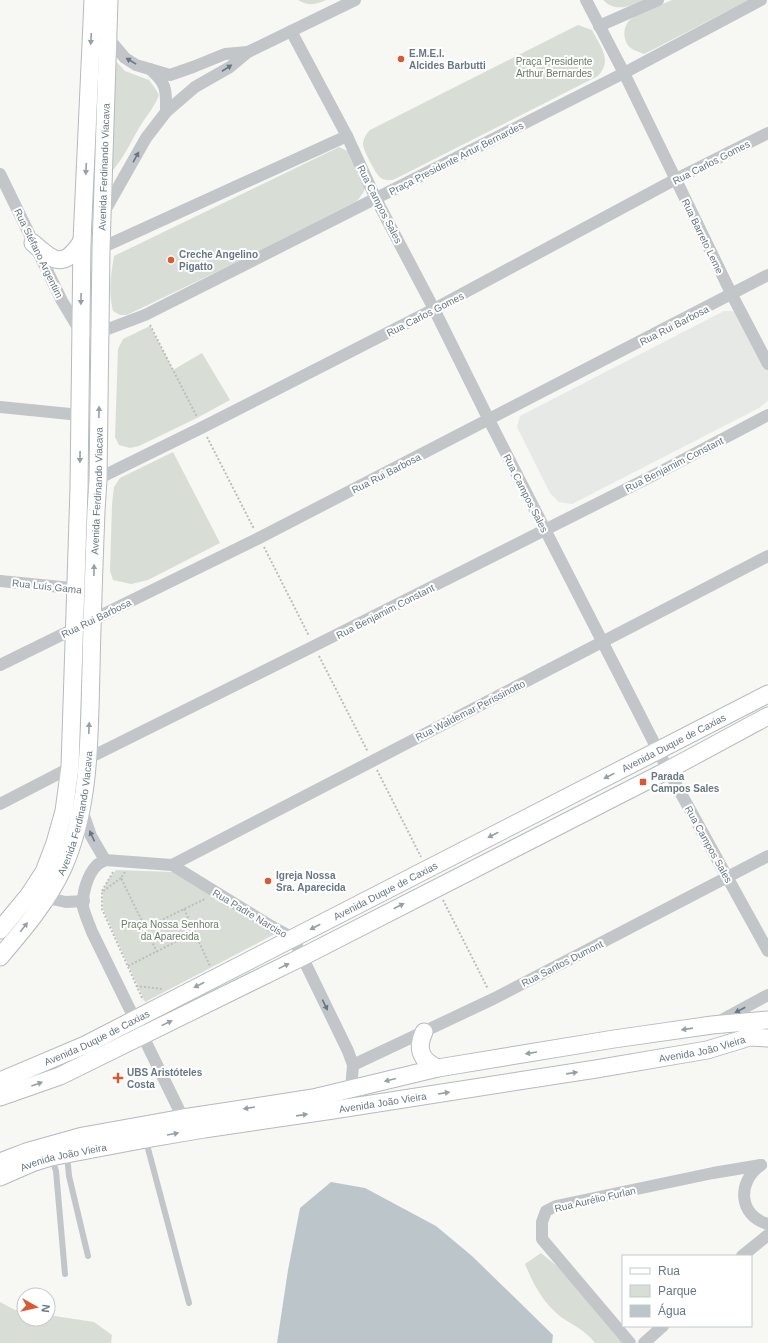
<svg xmlns="http://www.w3.org/2000/svg" width="768" height="1343" font-family="Helvetica,sans-serif">
<style>
.built{fill:#e7e9e7}
.green{fill:#d8ded5}
.water{fill:#bcc6ca}
.lines{fill:none;stroke-linecap:round;stroke-linejoin:round}
.secondary-casing{stroke:#b5babe;stroke-width:19}
.path{stroke:#bcbec0;stroke-width:2;stroke-dasharray:2 2;stroke-linecap:butt}
.lane{stroke:#c2c6c9;stroke-width:6}
.street{stroke:#c2c6c9;stroke-width:12}
.secondary{stroke:#fff;stroke-width:17}
.oneway{fill:#95a0a9}
.oneway2{fill:#677784}
.poi-dot{fill:#dd582e;stroke:#fff;stroke-width:1.5}
.labels{text-anchor:middle;stroke-width:4;stroke-linejoin:round;paint-order:stroke}
.poi-label{font-size:10px;font-weight:bold;fill:#677784;stroke:#fff;text-anchor:start}
.park-label{font-size:10px;fill:#6a7b65;stroke:#fff}
.street-label{font-size:10px;fill:#677784;stroke:#fff}
</style>
<rect width="100%" height="100%" fill="#f7f7f4"/>
<!-- built -->
<polygon class="built" points="724,311 732,311 741,314 768,366 768,401 759,408 572,504 559,502 550,493 517,427 520,416"/>
<!-- green -->
<g class="green">
<path d="M298,0H326C315,5 308,6 298,0Z"/>
<path d="M603,0H644C630,6 616,13 603,0Z"/>
<path d="M672,0H749L654,49L644,54C640,52 635,51 632,49C622,42 622,26 631,19C640,12 661,5 672,0Z"/>
<path d="M578,25L592,30C600,46 613,60 598,76L393,180C389,180 385,181 381,178C376,175 364,151 363,145C363,139 366,134 370,130Z"/>
<path d="M111,56L125,71L149,80L155,88L159,95C154,108 146,116 139,128C130,143 123,160 110,173Z"/>
<path d="M339,147L352,153L368,182L363,193L357,201L231,265L127,315H120L113,311C108,292 111,274 114,256Z"/>
<polygon points="150,326 173,370 202,353 230,400 197,418 139,446 130,448 119,445 115,437 118,349 123,339"/>
<polygon points="173,452 220,543 148,580 131,584 113,580 110,571 112,504 114,487 120,478"/>
<polygon points="116,870 173,872 277,933 145,1002 103,909 103,892 108,880"/>
<path d="M541,1253L586,1290L624,1343H595C586,1331 573,1325 561,1317C542,1302 534,1285 525,1264Z"/>
<polygon points="0,1302 15,1310 24,1311 24,1319 48,1319 48,1315 94,1322 112,1335 111,1343 0,1343"/>
</g>
<!-- water -->
<polygon class="water" points="331,1182 365,1188 436,1226 472,1256 553,1335 552,1343 277,1343 288,1270 300,1208"/>
<g class="lines">
<!-- secondary casing -->
<g class="secondary-casing">
<g id="secondary">
<path d="M33,243C54,262 64,269 82,241"/>
<polyline points="0,930 29,895 44,872 55,843 64,811 70,767 79,488 82,241 93,0"/>
<path id="s1" d="M0,957C23,930 48,901 63,868C91,805 89,736 91,669C92,616 94,564 96,511L98,480L101,248L109,0"/>
<path d="M424,1032C416,1049 421,1061 438,1068"/>
<path id="s2" d="M0,1081L85,1045L768,694"/>
<polyline points="0,1097 60,1076 302,957 668,770 768,716"/>
<polyline points="0,1162 26,1152 83,1136 183,1118 313,1098 438,1068 614,1039 712,1025 768,1020"/>
<path id="s3" d="M0,1177L32,1163L51,1157L146,1139L204,1129L333,1110L596,1069L707,1050L750,1037L768,1038"/>
</g>
</g>
<!-- path -->
<g class="path">
<polyline points="150,325 197,417"/>
<polyline points="207,437 254,529"/>
<polyline points="264,547 309,636"/>
<polyline points="319,656 368,752"/>
<polyline points="377,770 421,857"/>
<polyline points="125,872 121,878 157,952"/>
<polyline points="121,878 102,892 102,909 143,1000"/>
<polyline points="102,891 113,872"/>
<polyline points="443,900 488,989"/>
<polyline points="184,909 210,966"/>
<polyline points="145,928 205,899"/>
<polyline points="128,966 195,932"/>
<polyline points="136,986 163,989"/>
</g>
<!-- lane -->
<g class="lane">
<polyline points="146,1141 189,1303"/>
<polyline points="67,1155 69,1176 88,1256"/>
<polyline points="52,1159 56,1171 65,1274"/>
</g>
<!-- street -->
<g class="street">
<polyline points="586,0 624,73 732,295 768,364"/>
<polyline points="599,26 658,0"/>
<polyline points="291,31 347,136 376,199 434,309 489,420 668,770 768,951"/>
<polyline points="108,38 125,58 136,65 170,75 193,67 225,54 248,52"/>
<path d="M150,69C168,85 166,90 166,112"/>
<polyline points="0,174 62,301 80,331 100,332 145,315 624,73 761,0"/>
<polyline points="103,214 146,138 166,112 195,87 230,67 248,52 355,0"/>
<polyline points="101,248 347,136"/>
<polyline points="0,407 80,415"/>
<polyline points="79,488 203,427 434,309 676,179 768,133"/>
<polyline points="0,581 82,589"/>
<polyline points="0,665 259,538 768,275"/>
<polyline points="0,804 89,758 314,646 658,473 768,415"/>
<polyline points="82,810 91,836 105,860"/>
<polyline points="105,860 172,865 271,926 293,938 348,1051 353,1065 351,1089"/>
<path d="M105,860C103,862 99,863 97,865C87,875 82,894 83,907C85,915 89,924 92,932L183,1118"/>
<polyline points="172,865 768,556"/>
<polyline points="47,898 66,902 84,901"/>
<polyline points="718,1022 768,995"/>
<polyline points="353,1065 493,999 768,856"/>
<path d="M761,1165C737,1181 738,1216 768,1224"/>
<polyline points="742,1256 768,1235"/>
<polyline points="630,1343 542,1239 542,1222 546,1211 556,1206 713,1173 761,1165"/>
<polyline points="644,1343 663,1326"/>
</g>
<!-- secondary -->
<use href="#secondary" class="secondary"/>
</g>
<!-- one-way arrows -->
<defs><path id="oneway-solid" d="M-6-.8H1V-3.2L6.5 0L1 3.2V.8H-6Z"/></defs>
<g class="oneway">
<use href="#oneway-solid" transform="translate(91 39) rotate(93)"/>
<use href="#oneway-solid" transform="translate(86 169) rotate(93)"/>
<use href="#oneway-solid" transform="translate(81 299) rotate(91)"/>
<use href="#oneway-solid" transform="translate(99 412) rotate(-89)"/>
<use href="#oneway-solid" transform="translate(80 457) rotate(91)"/>
<use href="#oneway-solid" transform="translate(94 570) rotate(-89)"/>
<use href="#oneway-solid" transform="translate(89 728) rotate(-88)"/>
<use href="#oneway-solid" transform="translate(609 776) rotate(153)"/>
<use href="#oneway-solid" transform="translate(493 835) rotate(153)"/>
<use href="#oneway-solid" transform="translate(399 906) rotate(-27)"/>
<use href="#oneway-solid" transform="translate(24 927) rotate(-51)"/>
<use href="#oneway-solid" transform="translate(315 927) rotate(152)"/>
<use href="#oneway-solid" transform="translate(284 966) rotate(-26)"/>
<use href="#oneway-solid" transform="translate(199 985) rotate(153)"/>
<use href="#oneway-solid" transform="translate(167 1023) rotate(-26)"/>
<use href="#oneway-solid" transform="translate(687 1029) rotate(172)"/>
<use href="#oneway-solid" transform="translate(531 1053) rotate(171)"/>
<use href="#oneway-solid" transform="translate(572 1073) rotate(-8)"/>
<use href="#oneway-solid" transform="translate(390 1080) rotate(166)"/>
<use href="#oneway-solid" transform="translate(37 1084) rotate(-20)"/>
<use href="#oneway-solid" transform="translate(444 1093) rotate(-9)"/>
<use href="#oneway-solid" transform="translate(249 1108) rotate(171)"/>
<use href="#oneway-solid" transform="translate(302 1115) rotate(-8)"/>
<use href="#oneway-solid" transform="translate(173 1134) rotate(-10)"/>
</g>
<g class="oneway2">
<use href="#oneway-solid" transform="translate(131 61) rotate(-149)"/>
<use href="#oneway-solid" transform="translate(227 68) rotate(-33)"/>
<use href="#oneway-solid" transform="translate(136 157) rotate(-61)"/>
<use href="#oneway-solid" transform="translate(92 836) rotate(-115)"/>
<use href="#oneway-solid" transform="translate(325 1005) rotate(64)"/>
<use href="#oneway-solid" transform="translate(740 1010) rotate(152)"/>
</g>
<!-- markers -->
<g class="poi-dot">
<circle cx="401" cy="59" r="4"/>
<circle cx="171" cy="260" r="4"/>
<rect x="639" y="778" width="8" height="8" rx="2"/>
<circle cx="268" cy="881" r="4"/>
<path d="M116 1072h4v4h4v4h-4v4h-4v-4h-4v-4h4z"/>
</g>
<g class="labels">
<!-- poi labels -->
<g class="poi-label">
<text x="409" y="57">E.M.E.I.<tspan x="409" dy="12">Alcides Barbutti</tspan></text>
<text x="179" y="258">Creche Angelino<tspan x="179" dy="12">Pigatto</tspan></text>
<text x="651" y="780">Parada<tspan x="651" dy="12">Campos Sales</tspan></text>
<text x="276" y="879">Igreja Nossa<tspan x="276" dy="12">Sra. Aparecida</tspan></text>
<text x="127" y="1076">UBS Aristóteles<tspan x="127" dy="12">Costa</tspan></text>
</g>
<!-- park labels -->
<g class="park-label">
<text x="554" y="65">Praça Presidente<tspan x="554" dy="12">Arthur Bernardes</tspan></text>
<text x="170" y="928">Praça Nossa Senhora<tspan x="170" dy="12">da Aparecida</tspan></text>
</g>
<!-- street labels -->
<g class="street-label">
<text transform="translate(456 158) rotate(-27)" y="4">Praça Presidente Artur Bernardes</text>
<text transform="translate(711 162) rotate(-27)" y="4">Rua Carlos Gomes</text>
<text dy="4" stroke="none"><textPath href="#s1" startOffset="814">Avenida Ferdinando Viacava</textPath></text>
<text transform="translate(380 204) rotate(63)" y="4">Rua Campos Sales</text>
<text transform="translate(703 236) rotate(64)" y="4">Rua Barreto Leme</text>
<text transform="translate(39 253) rotate(64)" y="4">Rua Stéfano Argentim</text>
<text transform="translate(425 314) rotate(-27)" y="4">Rua Carlos Gomes</text>
<text transform="translate(674 325) rotate(-27)" y="4">Rua Rui Barbosa</text>
<text transform="translate(674 464) rotate(-27)" y="4">Rua Benjamim Constant</text>
<text transform="translate(386 473) rotate(-27)" y="4">Rua Rui Barbosa</text>
<text dy="4" stroke="none"><textPath href="#s1" startOffset="490">Avenida Ferdinando Viacava</textPath></text>
<text transform="translate(526 493) rotate(63)" y="4">Rua Campos Sales</text>
<text transform="translate(47 586) rotate(6)" y="4">Rua Luís Gama</text>
<text transform="translate(385 611) rotate(-27)" y="4">Rua Benjamim Constant</text>
<text transform="translate(96 618) rotate(-26)" y="4">Rua Rui Barbosa</text>
<text transform="translate(470 710) rotate(-27)" y="4">Rua Waldemar Perissinotto</text>
<text dy="4" stroke="none"><textPath href="#s2" startOffset="754">Avenida Duque de Caxias</textPath></text>
<text dy="4" stroke="none"><textPath href="#s1" startOffset="166">Avenida Ferdinando Viacava</textPath></text>
<text transform="translate(709 844) rotate(61)" y="4">Rua Campos Sales</text>
<text dy="4" stroke="none"><textPath href="#s2" startOffset="430">Avenida Duque de Caxias</textPath></text>
<text transform="translate(250 913) rotate(31)" y="4">Rua Padre Narciso</text>
<text transform="translate(562 963) rotate(-27)" y="4">Rua Santos Dumont</text>
<text dy="4" stroke="none"><textPath href="#s2" startOffset="106">Avenida Duque de Caxias</textPath></text>
<text dy="4" stroke="none"><textPath href="#s3" startOffset="715">Avenida João Vieira</textPath></text>
<text dy="4" stroke="none"><textPath href="#s3" startOffset="391">Avenida João Vieira</textPath></text>
<text dy="4" stroke="none"><textPath href="#s3" startOffset="67">Avenida João Vieira</textPath></text>
<text transform="translate(595 1199) rotate(-13)" y="4">Rua Aurélio Furlan</text>
</g>
</g>
<!-- legend -->
<rect x="622" y="1255" width="130" height="72" fill="#ffffff" stroke="#c2c9ce"/>
<rect x="630" y="1268" width="20" height="6" fill="#ffffff" stroke="#c2c9ce"/>
<text x="658" y="1275" font-size="12" fill="#677784">Rua</text>
<rect x="630" y="1285" width="20" height="12" fill="#d8ded5" stroke="#c2c9ce"/>
<text x="658" y="1295" font-size="12" fill="#677784">Parque</text>
<rect x="630" y="1305" width="20" height="12" fill="#bcc6ca" stroke="#c2c9ce"/>
<text x="658" y="1315" font-size="12" fill="#677784">Água</text>
<!-- north arrow -->
<g transform="translate(36 1307) rotate(98)"><circle r="19" fill="#ffffff" stroke="#c2c9ce"/>
<path d="M0-3L7 15L0 10L-7 15Z" fill="#dd582e"/>
<text y="-6" font-size="11" font-weight="bold" text-anchor="middle" fill="#677784">N</text>
</g>
</svg>
